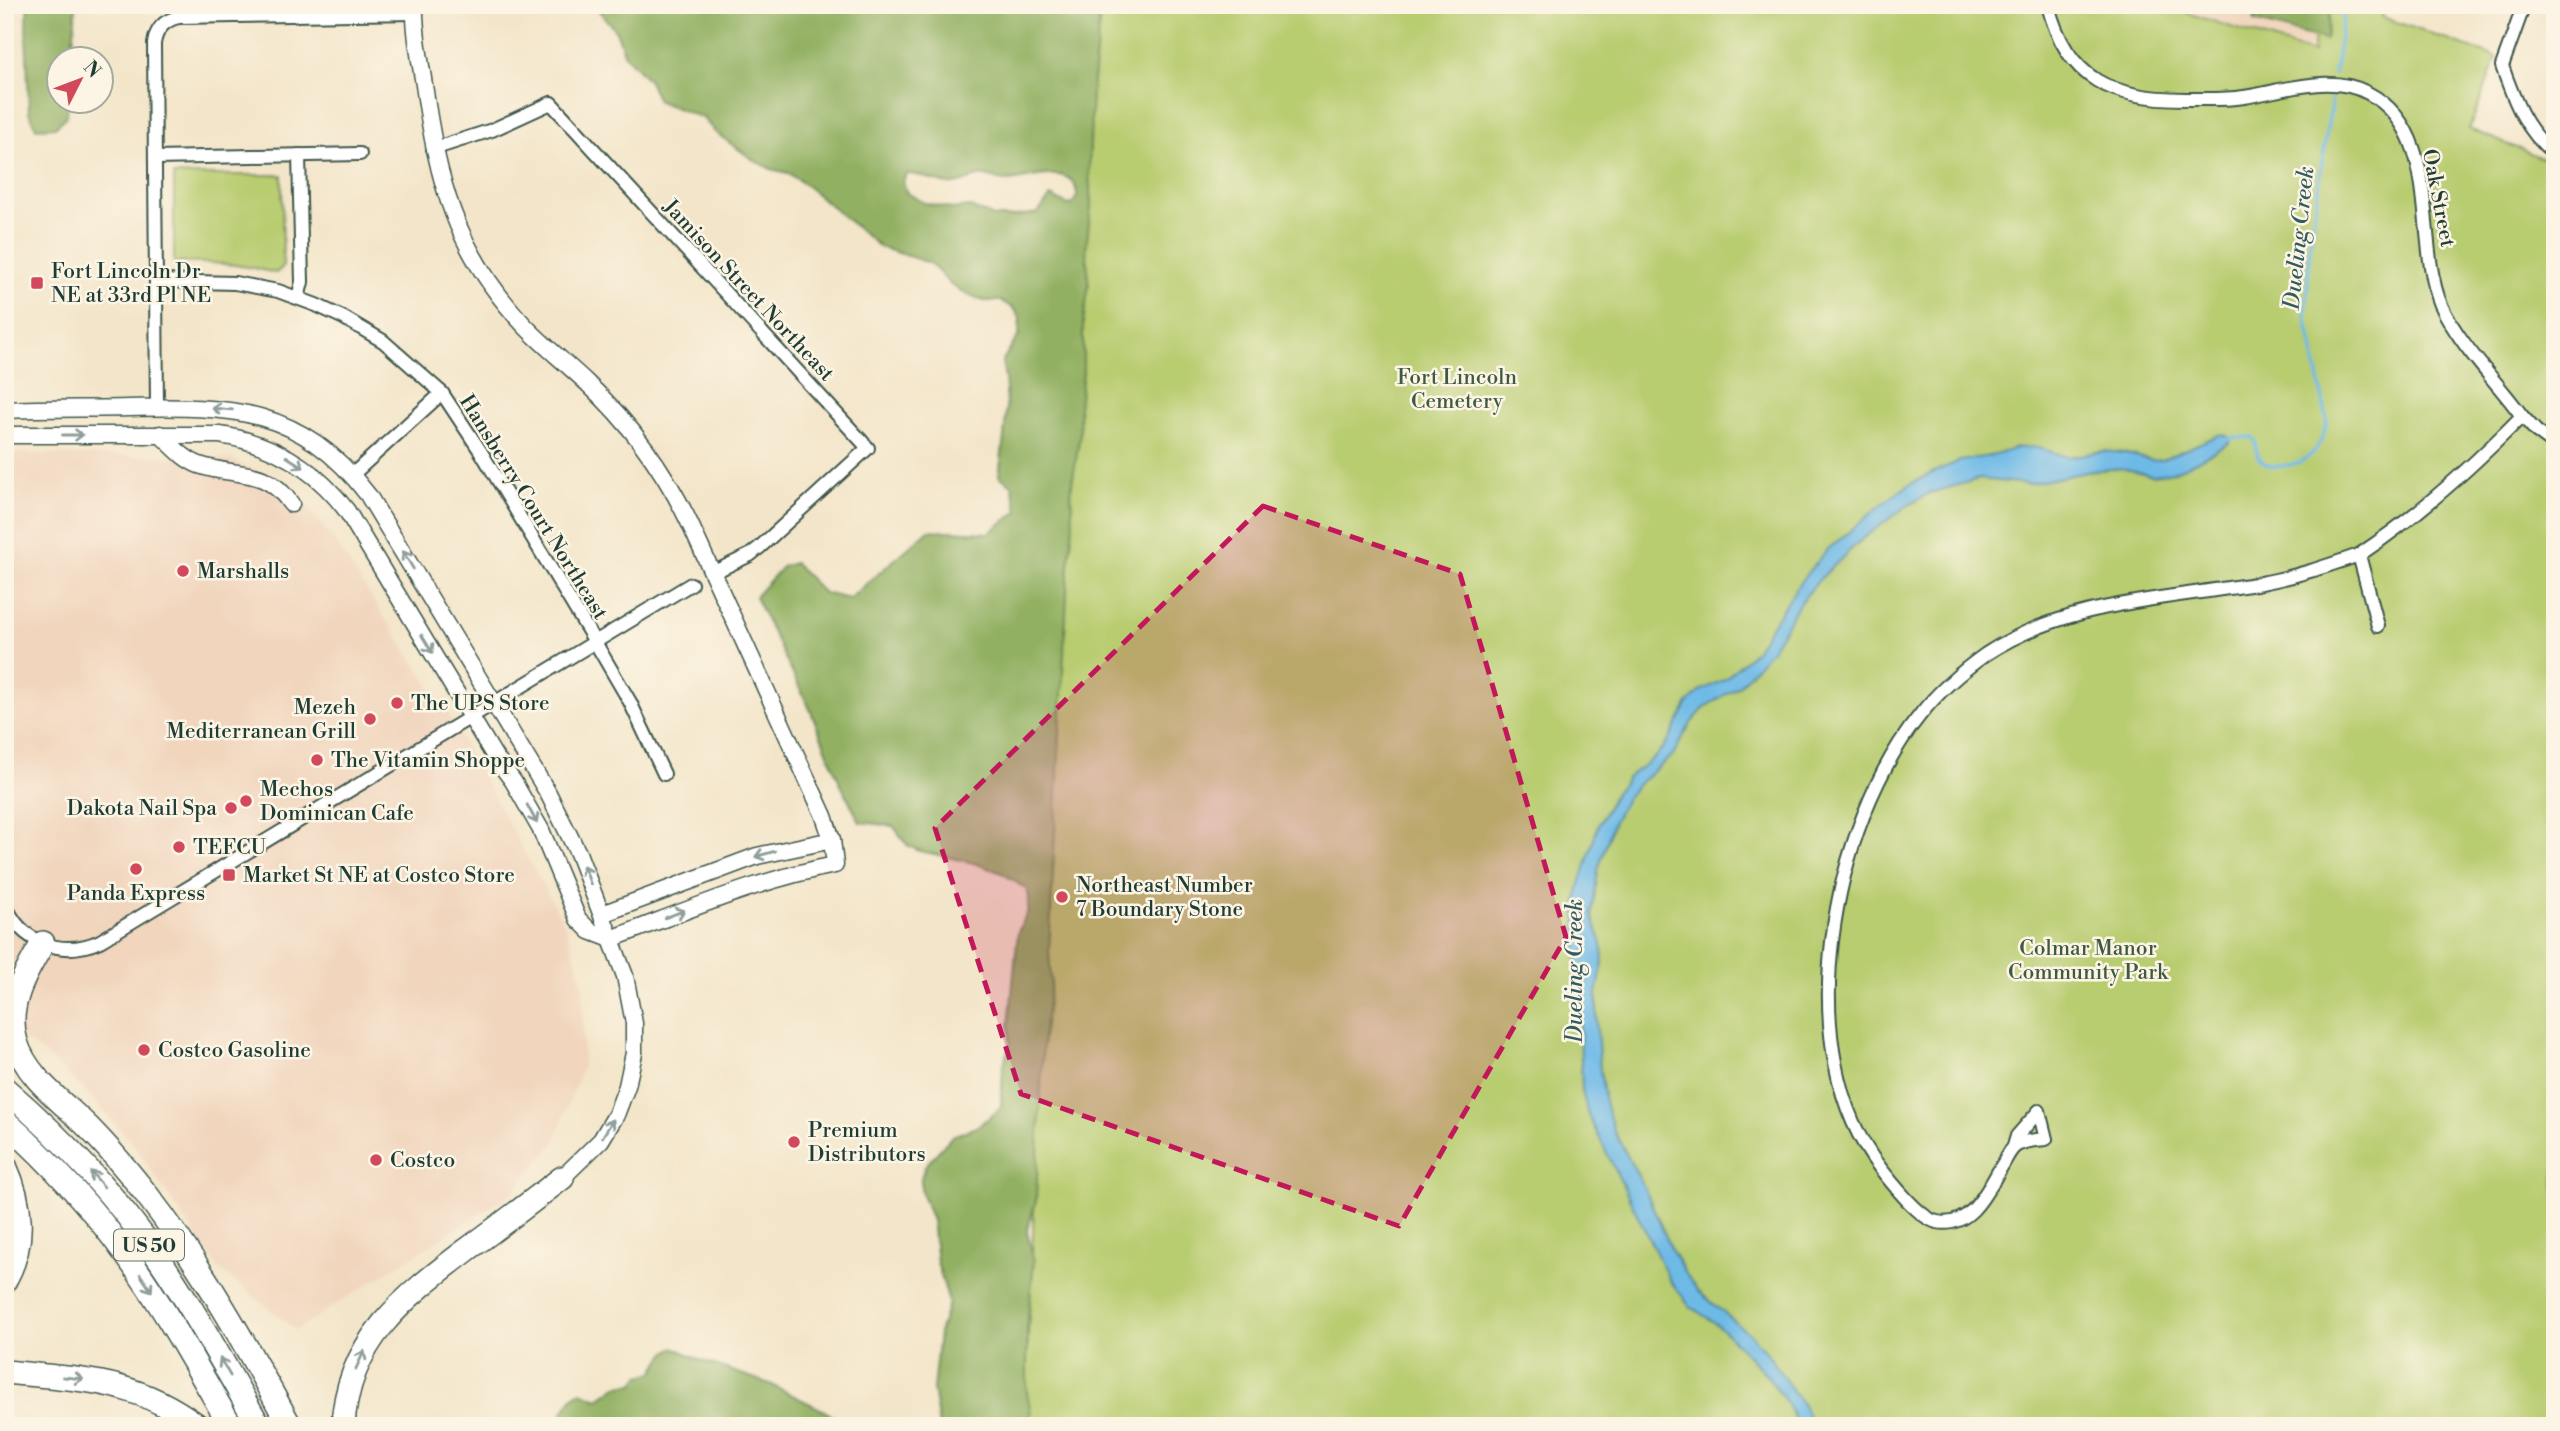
<svg xmlns="http://www.w3.org/2000/svg" width="2560" height="1431" font-family="'Libre Bodoni',serif">
<style>
.built{fill:#f1d5bd}
.green{fill:#b8cc6f;stroke:#6c8452;stroke-width:2}
.forest{fill:#92b062;stroke:#58764b;stroke-width:2;fill-rule:evenodd}
.water{fill:#6ebae7;stroke:#467c8e;stroke-width:2}
.lines{fill:none;stroke-linecap:round;stroke-linejoin:round}
.stream{stroke:#6ebae7;stroke-width:3.5}
.minor-casing{stroke:#3f564a;stroke-width:16}
.tertiary-casing{stroke:#3f564a;stroke-width:19}
.motorway-casing{stroke:#3f564a;stroke-width:26}
.minor{stroke:#fff;stroke-width:12}
.tertiary{stroke:#fff;stroke-width:16}
.motorway{stroke:#fff;stroke-width:23}
.oneway{stroke:#8f9e9a}
.marked{fill:#c2185b;fill-opacity:0.2;stroke:#c2185b;stroke-width:5;stroke-dasharray:14 9;stroke-linejoin:round}
.poi-dot{fill:#d1495b;stroke:#fcf5e5;stroke-width:2.5}
.labels{text-anchor:middle;stroke-width:5;stroke-linejoin:round;paint-order:stroke}
.shield{fill:#fcf5e5;stroke:#617469;stroke-width:2}
.shield-label{font-size:19px;font-weight:bold;fill:#1f3d34}
.street-label{font-size:21px;fill:#1f3d34;stroke:#fcf5e5}
.poi-label{font-size:21px;fill:#1f3d34;stroke:#fcf5e5;text-anchor:start}
.park-label{font-size:21px;fill:#3e5a40;stroke:#fcf5e5}
.water-label{font-size:23px;font-style:italic;fill:#335c61;stroke:#fcf5e5}
</style>
<rect width="100%" height="100%" fill="#fcf5e5"/>
<filter id="ink" filterUnits="userSpaceOnUse"><feTurbulence type="fractalNoise" baseFrequency=".0143" numOctaves="2"/><feDisplacementMap in="SourceGraphic" scale="14" xChannelSelector="R" yChannelSelector="G"/><feConvolveMatrix kernelMatrix="1 2 1 2 8 2 1 2 1" color-interpolation-filters="sRGB"/></filter>
<filter id="wash" filterUnits="userSpaceOnUse"><feTurbulence type="fractalNoise" baseFrequency=".00686" numOctaves="4" result="noise"/><feDisplacementMap in="SourceGraphic" scale="28" xChannelSelector="R" yChannelSelector="G"/><feGaussianBlur stdDeviation="1.57" result="paint"/><feColorMatrix in="noise" values="0 0 0 0 0 0 0 0 0 0 0 0 0 0 0 0 0 1.4 0 .05"/><feComposite in="paint" operator="in"/></filter>
<g filter="url(#wash)">
<rect width="100%" height="100%" fill="#f3e5c9"/>
<!-- built -->
<g class="built">
<polygon points="2162,5 2314,5 2314,53 2287,45"/>
<polygon points="5,453 232,459 298,494 337,545 446,711 566,927 583,985 583,1065 554,1143 512,1193 296,1330 218,1268 134,1145 86,1091 42,1052 5,1027"/>
</g>
<!-- green -->
<g class="green">
<polygon points="1090,5 2162,5 2313,53 2314,5 2385,5 2382,17 2497,57 2469,129 2555,163 2555,1426 1024,1426"/>
<path d="M174,175H282L283,267L276,273C242,264 209,261 174,263Z"/>
</g>
<!-- forest -->
<g class="forest">
<polygon points="28,5 76,5 72,59 60,60 60,102 68,102 66,117 55,127 36,128 29,112 26,28"/>
<path d="M605,5H1101L1092,90L1089,172L1091,205L1086,249L1089,283L1083,323V372L1079,406L1080,434L1071,490L1073,526L1068,573L1049,951L1051,984L1043,1037L1036,1201L1027,1231L1034,1262L1027,1328V1392L1031,1413L1028,1426H939L933,1389L939,1333L949,1302L937,1262L932,1221L921,1191V1178L925,1166L952,1136L976,1127L994,1114L1001,1106L1003,1067L1010,1044L1009,1024L1018,932L1027,913L1029,896L1026,889L1002,873L974,863L920,851L908,846L893,826L860,822L841,785L810,709L755,597L782,567L794,563L824,593L849,599L929,530L989,533L1018,511L1012,485L999,476C1004,437 1011,400 1002,362L1019,335L1020,318L1013,308L1001,301H984L968,295L951,285L930,263L880,247L807,186L788,173L771,169L755,161L716,133L703,118L658,101L649,81L625,55L616,31L599,11ZM906,174C921,173 934,182 948,184C959,186 969,178 979,176C989,174 996,181 1005,181C1027,181 1077,159 1077,197L1071,205L1066,204L1051,196L1038,213L1010,217H994L970,207L952,209L925,203L907,193L903,182Z"/>
<polygon points="2257,5 2331,5 2326,40 2254,21"/>
<path d="M675,1348L703,1361L770,1384L825,1411L847,1426H556C563,1413 568,1399 581,1392L599,1399L617,1386L634,1384L640,1376L654,1372C659,1363 663,1351 675,1348Z"/>
</g>
<!-- water -->
<polygon class="water" points="2221,434 2231,438 2229,443 2187,466 2169,473 2152,475 2120,468 2091,471 2029,484 1979,479 1930,493 1907,506 1863,538 1819,580 1799,604 1772,649 1739,686 1705,707 1691,723 1673,755 1636,786 1626,799 1614,821 1598,870 1592,915 1602,944 1603,963 1597,994 1597,1028 1600,1070 1605,1102 1614,1131 1644,1187 1673,1253 1686,1274 1698,1291 1752,1336 1772,1360 1804,1407 1812,1426 1799,1426 1784,1399 1766,1374 1718,1325 1691,1307 1670,1281 1588,1115 1582,1090 1576,910 1579,887 1598,826 1613,797 1627,778 1655,757 1668,741 1688,703 1700,691 1725,679 1754,652 1803,578 1826,551 1882,504 1910,484 1936,471 1960,461 1995,455 2016,448 2036,447 2067,457 2104,451 2124,453 2151,460 2163,459"/>
<g class="lines">
<!-- stream -->
<g class="stream">
<polyline points="2334,74 2345,5"/>
<path d="M2227,439L2252,437C2258,444 2254,454 2262,461C2267,467 2274,467 2282,466C2310,463 2323,447 2327,420L2306,317L2310,242L2332,97"/>
</g>
</g>
</g>
<g filter="url(#ink)">
<g class="lines">
<!-- minor casing -->
<g class="minor-casing">
<g id="minor">
<path d="M2048,5C2067,81 2113,99 2186,99C2205,99 2224,100 2244,97C2283,91 2330,73 2368,93C2443,132 2414,241 2441,305C2458,343 2498,383 2522,416L2536,431L2555,445"/>
<path d="M2524,5L2502,66C2514,100 2526,132 2555,154"/>
<polyline points="433,149 492,130 551,103 868,448 760,547 750,555 712,573"/>
<polyline points="155,158 360,154"/>
<polyline points="156,281 235,283 278,291 316,305 344,318 383,341 442,393 481,452 595,642 630,702 664,774"/>
<polyline points="298,298 302,282 299,155"/>
<path d="M157,407L154,44C156,29 164,20 179,17L415,13"/>
<polyline points="352,475 442,393"/>
<path d="M2378,626L2359,555C2419,515 2471,468 2522,416"/>
<path d="M5,903C20,943 62,958 100,941L691,584"/>
<path d="M2039,1111L2046,1139C2036,1140 2026,1140 2017,1145C2011,1148 2007,1157 2003,1164C1988,1188 1972,1229 1937,1222C1919,1218 1893,1184 1881,1169C1788,1052 1831,825 1920,715C1938,692 1962,671 1986,654C2066,601 2169,599 2261,583C2295,577 2327,566 2359,555"/>
<polyline points="2014,1146 2017,1136 2039,1111"/>
</g>
</g>
<!-- tertiary casing -->
<g class="tertiary-casing">
<g id="tertiary">
<path d="M5,410C46,408 87,409 129,408C231,406 300,406 368,495L548,793L578,853L625,976L634,1023V1053L627,1086L616,1115L601,1140L562,1178"/>
<path d="M160,434C172,445 183,459 199,465C236,478 265,465 291,504"/>
<path d="M5,435H220C273,443 315,468 347,511L495,757L513,781L541,830L578,919L590,931L611,939C686,911 757,880 835,865L832,840L824,816L690,524C665,471 630,423 587,383C566,363 544,346 524,325C455,251 438,182 424,85C420,58 414,32 415,5"/>
<polyline points="602,914 757,856 832,840"/>
</g>
</g>
<!-- motorway casing -->
<g class="motorway-casing">
<g id="motorway">
<path d="M43,943C25,973 5,1007 16,1042C26,1077 63,1102 88,1127C109,1148 128,1171 147,1195C202,1266 247,1347 290,1426"/>
<path d="M5,1089C64,1140 116,1196 160,1260C196,1313 227,1370 259,1426"/>
<path d="M5,1121C50,1162 92,1207 127,1256C166,1310 197,1368 231,1426"/>
<path d="M5,1166C22,1203 26,1243 5,1280"/>
<path d="M5,1372C81,1380 134,1378 198,1426"/>
<path d="M343,1426C347,1340 406,1296 468,1249C500,1226 531,1202 562,1178"/>
</g>
</g>
<!-- minor -->
<use href="#minor" class="minor"/>
<!-- tertiary -->
<use href="#tertiary" class="tertiary"/>
<!-- motorway -->
<use href="#motorway" class="motorway"/>
</g>
<!-- one-way arrows -->
<defs><path id="oneway-shaft" d="M-6 0H5M1.5-3L5.5 0L1.5 3" fill="none" stroke-width="1.6" stroke-linecap="round" stroke-linejoin="round" transform="scale(1.75)"/></defs>
<g class="oneway">
<use href="#oneway-shaft" transform="translate(222 409) rotate(-175)"/>
<use href="#oneway-shaft" transform="translate(73 435)"/>
<use href="#oneway-shaft" transform="translate(295 462) rotate(33)"/>
<use href="#oneway-shaft" transform="translate(408 560) rotate(-121)"/>
<use href="#oneway-shaft" transform="translate(427 644) rotate(59)"/>
<use href="#oneway-shaft" transform="translate(532 814) rotate(62)"/>
<use href="#oneway-shaft" transform="translate(765 854) rotate(164)"/>
<use href="#oneway-shaft" transform="translate(587 875) rotate(-111)"/>
<use href="#oneway-shaft" transform="translate(675 914) rotate(-21)"/>
<use href="#oneway-shaft" transform="translate(608 1128) rotate(-59)"/>
<use href="#oneway-shaft" transform="translate(97 1179) rotate(-131)"/>
<use href="#oneway-shaft" transform="translate(146 1283) rotate(56)"/>
<use href="#oneway-shaft" transform="translate(360 1360) rotate(-65)"/>
<use href="#oneway-shaft" transform="translate(225 1367) rotate(-120)"/>
<use href="#oneway-shaft" transform="translate(73 1378) rotate(6)"/>
</g>
</g>
<!-- marked area -->
<path class="marked" d="M1263,506L1460,574L1566,937L1399,1226L1021,1094L935,828Z"/>
<!-- markers -->
<g class="poi-dot">
<rect x="30" y="276" width="14" height="14" rx="3.5"/>
<circle cx="183" cy="571" r="7"/>
<circle cx="397" cy="703" r="7"/>
<circle cx="370" cy="719" r="7"/>
<circle cx="317" cy="760" r="7"/>
<circle cx="246" cy="801" r="7"/>
<circle cx="231" cy="808" r="7"/>
<circle cx="179" cy="847" r="7"/>
<circle cx="136" cy="869" r="7"/>
<rect x="222" y="868" width="14" height="14" rx="3.5"/>
<circle cx="1062" cy="897" r="7"/>
<circle cx="144" cy="1050" r="7"/>
<circle cx="794" cy="1142" r="7"/>
<circle cx="376" cy="1160" r="7"/>
</g>
<g class="labels">
<!-- shield labels -->
<rect class="shield" x="114" y="1229.5" width="70" height="31" rx="5"/>
<g class="shield-label">
<text x="149" y="1252">US 50</text>
</g>
<!-- street labels -->
<g class="street-label">
<text transform="translate(2439 198) rotate(79)" y="7">Oak Street</text>
<text transform="translate(749 290) rotate(47)" y="7">Jamison Street Northeast</text>
<text transform="translate(534 507) rotate(58)" y="7">Hansberry Court Northeast</text>
</g>
<!-- poi labels -->
<g class="poi-label">
<text x="51" y="278">Fort Lincoln Dr<tspan x="51" dy="24">NE at 33rd Pl NE</tspan></text>
<text x="197" y="578">Marshalls</text>
<text x="411" y="710">The UPS Store</text>
<text x="356" y="714" text-anchor="end">Mezeh<tspan x="356" dy="24">Mediterranean Grill</tspan></text>
<text x="331" y="767">The Vitamin Shoppe</text>
<text x="260" y="796">Mechos<tspan x="260" dy="24">Dominican Cafe</tspan></text>
<text x="217" y="815" text-anchor="end">Dakota Nail Spa</text>
<text x="193" y="854">TEFCU</text>
<text x="243" y="882">Market St NE at Costco Store</text>
<text x="1076" y="892">Northeast Number<tspan x="1076" dy="24">7 Boundary Stone</tspan></text>
<text x="136" y="900" text-anchor="middle">Panda Express</text>
<text x="158" y="1057">Costco Gasoline</text>
<text x="808" y="1137">Premium<tspan x="808" dy="24">Distributors</tspan></text>
<text x="390" y="1167">Costco</text>
</g>
<!-- park labels -->
<g class="park-label">
<text x="1457" y="384">Fort Lincoln<tspan x="1457" dy="24">Cemetery</tspan></text>
<text x="2088" y="955">Colmar Manor<tspan x="2088" dy="24">Community Park</tspan></text>
</g>
<!-- water labels -->
<g class="water-label">
<text transform="translate(2298 238) rotate(-84)" y="8">Dueling Creek</text>
<text transform="translate(1574 971) rotate(-90)" y="8">Dueling Creek</text>
</g>
</g>
<!-- margin -->
<rect width="2560" height="1431" fill="none" stroke="#fcf5e5" stroke-width="28"/>
<!-- north arrow -->
<g transform="translate(80 80) rotate(48)"><circle r="33" fill="#fcf5e5" stroke="#a4ab9e" stroke-width="2"/>
<path d="M0-5L12 26L0 18L-12 26Z" fill="#d1495b"/>
<text y="-10" font-size="19" font-weight="bold" text-anchor="middle" fill="#1f3d34">N</text>
</g>
</svg>
